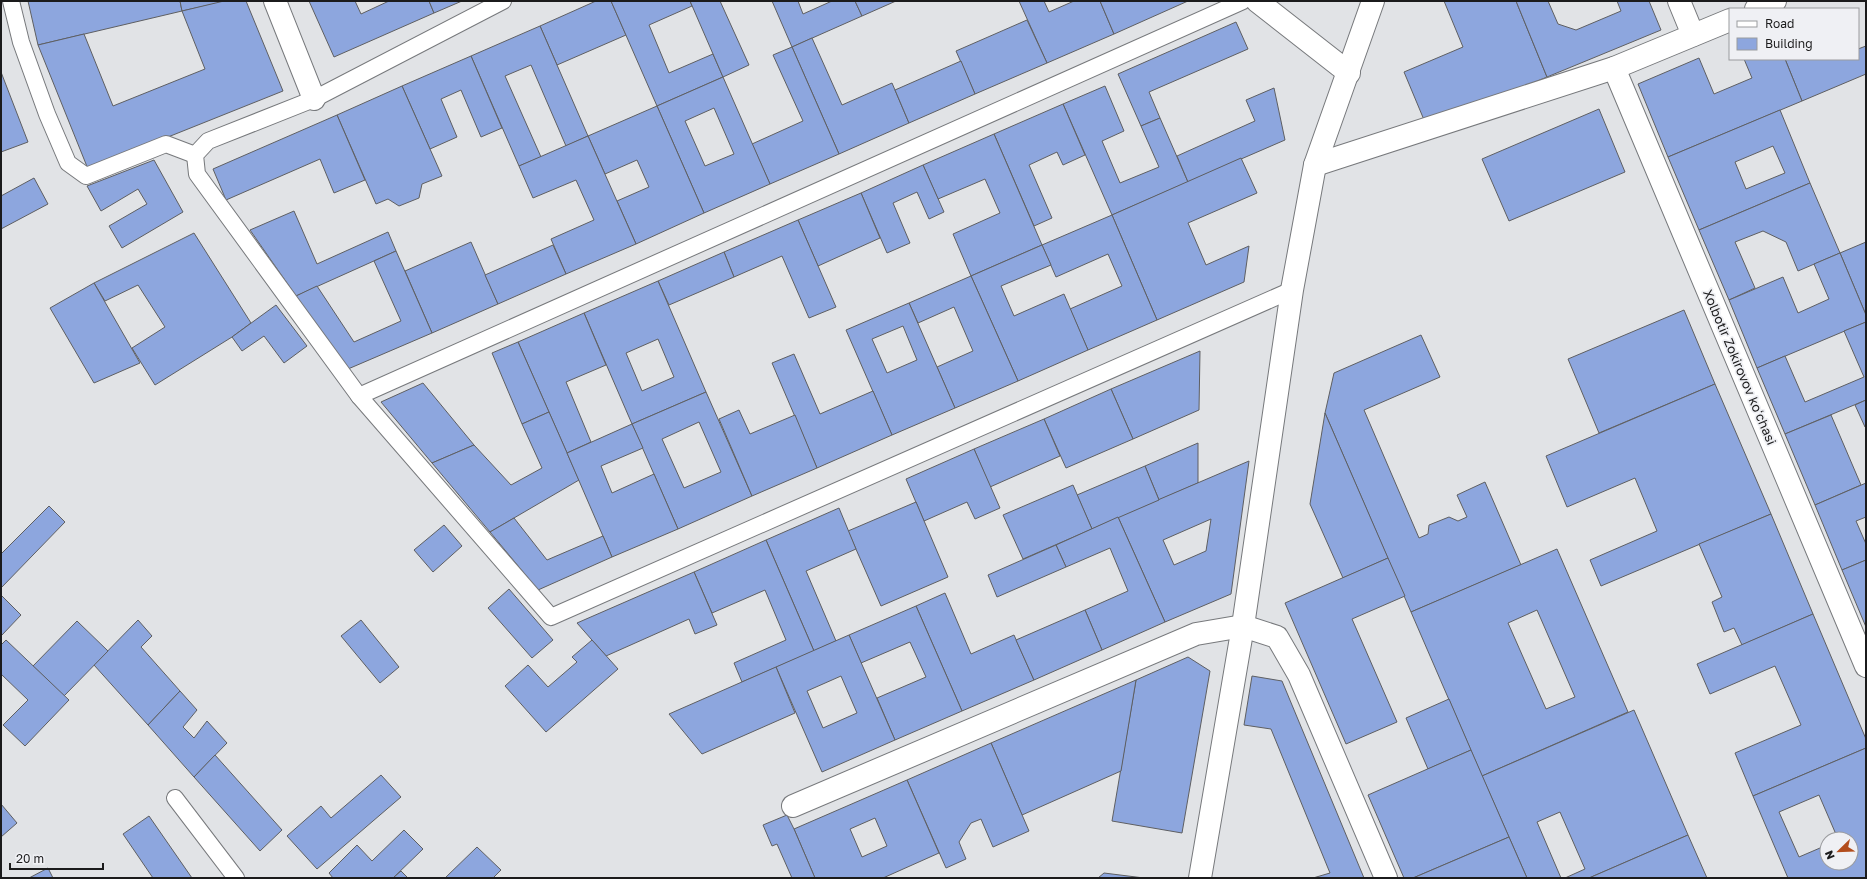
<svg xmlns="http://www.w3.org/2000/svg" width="1867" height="879" font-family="'Golos Text',sans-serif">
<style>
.building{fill:#8da6de;stroke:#5e5f62;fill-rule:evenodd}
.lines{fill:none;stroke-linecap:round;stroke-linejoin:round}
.service-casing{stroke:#77797c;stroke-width:18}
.minor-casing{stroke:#77797c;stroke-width:24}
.service{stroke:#fff;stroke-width:16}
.minor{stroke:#fff;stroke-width:22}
.labels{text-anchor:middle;stroke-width:3.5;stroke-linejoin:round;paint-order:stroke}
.street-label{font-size:13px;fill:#1b1b1c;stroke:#eff0f4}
</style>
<rect width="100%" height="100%" fill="#e1e3e6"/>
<!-- building -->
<g class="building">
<polygon points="28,1 180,1 182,11 38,45"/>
<polygon points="180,1 223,1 223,2 182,11"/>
<polygon points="246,1 283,91 88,169 38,45 84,34 113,106 205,69 182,11 224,1"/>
<polygon points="309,1 355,1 361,14 389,1 429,1 434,13 334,57"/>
<polygon points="429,1 462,1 434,13"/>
<polygon points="596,1 611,1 626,35 557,65 540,26"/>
<polygon points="611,1 690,1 692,6 649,25 669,73 713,54 723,77 657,106"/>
<polygon points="690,1 720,1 749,65 723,77"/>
<polygon points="772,1 798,1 803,14 832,1 855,1 862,16 792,47"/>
<polygon points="855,1 896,1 862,16"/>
<polygon points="1019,1 1044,1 1049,12 1074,1 1100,1 1114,34 1047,63"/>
<polygon points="1100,1 1188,1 1114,34"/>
<polygon points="1444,1 1516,1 1547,77 1427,127 1404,72 1463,47"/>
<polygon points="1516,1 1548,1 1558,24 1576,30 1621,11 1617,1 1649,1 1661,30 1547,77"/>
<polygon points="1027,20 1047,63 975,94 956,51"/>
<polygon points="1236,22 1248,49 1149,92 1160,118 1141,126 1118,74"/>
<polygon points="540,26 588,136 566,146 531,65 505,76 541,157 519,166 471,56"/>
<polygon points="812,38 842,105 892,83 909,123 839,154 792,47"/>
<polygon points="1866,46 1866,74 1802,101 1785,59 1858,59 1858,49"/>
<polygon points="792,47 839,154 770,184 752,144 803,121 773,55"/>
<polygon points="471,56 502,128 481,137 461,90 441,99 457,137 430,149 402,86"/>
<polygon points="1699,58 1714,94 1752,78 1744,59 1785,59 1802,101 1668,157 1638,84"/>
<polygon points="961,61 975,94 909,123 895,90"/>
<polygon points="1,72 28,142 1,152"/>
<path d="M723,77L770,184L704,213L657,106ZM714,108L734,154L705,166L685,121Z"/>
<polygon points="402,86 442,176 422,184 419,198 399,206 388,199 376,204 337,115"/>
<polygon points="1105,86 1124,131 1102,141 1120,183 1159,167 1141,126 1160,118 1188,182 1112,215 1063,104"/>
<polygon points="1274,88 1285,140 1188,182 1177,156 1255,121 1246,100"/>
<polygon points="1063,104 1085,155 1063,165 1057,152 1029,165 1052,218 1034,226 994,134"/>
<polygon points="657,106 704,213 636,244 617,201 649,187 637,160 605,174 588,136"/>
<polygon points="1599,109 1625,172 1509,221 1482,159"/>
<path d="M1780,110L1810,183L1699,230L1668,157ZM1773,146L1785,173L1746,189L1735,162Z"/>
<polygon points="337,115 365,180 334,193 320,159 226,200 213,169"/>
<polygon points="994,134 1042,245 971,276 953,234 1000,213 985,179 938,199 923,165"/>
<polygon points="588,136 636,244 566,274 551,239 594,220 576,180 533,198 519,166"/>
<polygon points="1241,158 1257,193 1188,223 1206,265 1249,246 1244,282 1157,320 1112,215"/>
<polygon points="154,160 183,212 122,248 109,226 147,204 138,189 101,211 87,186"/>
<polygon points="923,165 944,212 929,219 917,192 893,203 910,243 887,253 861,193"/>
<polygon points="34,178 48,204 1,229 1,196"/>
<polygon points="1810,183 1840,253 1798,271 1786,242 1763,231 1735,242 1755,288 1729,300 1699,230"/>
<polygon points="861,193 880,238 818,266 798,220"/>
<polygon points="294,211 317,264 388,232 396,251 296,296 250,230"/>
<polygon points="1112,215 1157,320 1088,350 1070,309 1122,286 1108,254 1056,277 1042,245"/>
<polygon points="798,220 836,307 809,318 782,256 734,277 724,252"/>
<polygon points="194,233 251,323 232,337 155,385 132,348 165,327 138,285 105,301 94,283"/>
<polygon points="471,242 498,304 432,333 405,271"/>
<polygon points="1866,242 1866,315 1840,253"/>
<polygon points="553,245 566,274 498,304 485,275"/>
<polygon points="1042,245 1051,265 1001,286 1014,316 1064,294 1088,350 1018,381 971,276"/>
<polygon points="396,251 432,333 348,369 296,296 317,286 354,342 401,321 374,261"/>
<polygon points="724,252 734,277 669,305 658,281"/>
<polygon points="1840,253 1866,315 1866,322 1757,368 1729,300 1783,277 1798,313 1829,299 1814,264"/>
<polygon points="971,276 1018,381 955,408 937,367 973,351 954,307 918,323 909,303"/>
<path d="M658,281L706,392L632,424L584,313ZM658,339L674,377L642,391L626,353Z"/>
<polygon points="94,283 140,363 94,383 50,308"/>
<path d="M909,303L955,408L892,435L846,330ZM903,326L917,360L887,373L872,339Z"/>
<polygon points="276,305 307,346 284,363 264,336 242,351 232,337"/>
<polygon points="1684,310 1715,384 1599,433 1568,359"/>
<polygon points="584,313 606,365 566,382 591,442 567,453 518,342"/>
<polygon points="1866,322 1866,400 1785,434 1757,368 1785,356 1805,402 1864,377 1844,331"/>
<polygon points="1421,335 1440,377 1364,410 1419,538 1428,534 1429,525 1449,517 1458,521 1467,517 1457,495 1485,482 1521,565 1411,612 1325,413 1334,373"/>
<polygon points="518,342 549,412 522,424 492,353"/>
<polygon points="1200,351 1199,410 1133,439 1111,389"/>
<polygon points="794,354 820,414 873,391 892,435 817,468 772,363"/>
<polygon points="423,383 474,445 432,463 381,402"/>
<polygon points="1715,384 1771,514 1601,586 1590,560 1657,531 1635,478 1567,507 1546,456"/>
<polygon points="1111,389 1133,439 1066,468 1044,419"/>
<path d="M706,392L752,496L678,529L632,424ZM699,422L721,472L684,488L662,439Z"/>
<polygon points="1866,400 1866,427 1865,427 1855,405"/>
<polygon points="739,410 750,434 795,415 817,468 752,496 719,419"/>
<polygon points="549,412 579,480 490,532 432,463 474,445 511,485 542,468 522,424"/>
<polygon points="1325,413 1388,558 1343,578 1310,504"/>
<polygon points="1831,415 1861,485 1815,505 1785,434"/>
<polygon points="1044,419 1060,456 990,487 974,449"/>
<polygon points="632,424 643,448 601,466 612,493 654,474 678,529 612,557 567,453"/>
<polygon points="1198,443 1198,483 1159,500 1145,466"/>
<polygon points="974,449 1000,508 975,519 967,502 924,521 906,479"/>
<path d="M1249,461L1231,594L1165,622L1118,517ZM1211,519L1206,551L1174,565L1163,540Z"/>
<polygon points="1145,466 1159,500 1092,529 1077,495"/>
<polygon points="1866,483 1866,517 1856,521 1866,544 1866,560 1842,570 1815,505"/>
<polygon points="1073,485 1092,529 1023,559 1003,515"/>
<polygon points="916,502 948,577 881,606 848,531"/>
<polygon points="49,506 65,522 1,588 1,554"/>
<polygon points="839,508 856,549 806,571 836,641 814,651 766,540"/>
<polygon points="1771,514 1813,614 1742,645 1734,628 1724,632 1712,602 1722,597 1699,544"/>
<polygon points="1118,517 1165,622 1102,650 1085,610 1128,591 1110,548 1066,567 1056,545"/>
<polygon points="514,518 547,560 603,536 612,557 538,590 490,532"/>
<polygon points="444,525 462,546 433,572 414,550"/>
<polygon points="766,540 814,651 742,682 734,663 786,640 765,590 712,613 694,572"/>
<polygon points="1056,545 1066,567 997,597 988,575"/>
<path d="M1557,549L1628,712L1482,776L1411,612ZM1537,610L1575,697L1546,709L1508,623Z"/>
<polygon points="1388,558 1405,596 1352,619 1397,722 1346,744 1285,603"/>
<polygon points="1866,560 1866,627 1842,570"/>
<polygon points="694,572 717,625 695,634 689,619 606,656 577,623"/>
<polygon points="509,589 553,640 532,658 488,608"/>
<polygon points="945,593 971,654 1014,635 1034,680 962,711 916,606"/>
<polygon points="1,595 21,615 2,635 1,634"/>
<polygon points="916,606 962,711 895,740 877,698 926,677 910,642 861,663 849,635"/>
<polygon points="1085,610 1102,650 1034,680 1016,640"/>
<polygon points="1813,614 1866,739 1866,748 1753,796 1735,753 1801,725 1775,666 1710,694 1697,664"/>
<polygon points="138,620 152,636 141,647 180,691 148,725 94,665"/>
<polygon points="361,620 399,667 380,683 341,636"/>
<polygon points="77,621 108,651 64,696 33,666"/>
<path d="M849,635L895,740L822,772L776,667ZM841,676L857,713L823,728L807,691Z"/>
<polygon points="6,640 69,700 25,746 3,725 28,700 1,674 1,645"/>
<polygon points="592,640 618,669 546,732 505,686 528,665 548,687 577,662 572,657"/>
<polygon points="1188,657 1210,671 1182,833 1112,821 1136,680"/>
<polygon points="776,667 795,713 702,754 669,714"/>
<polygon points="1252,676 1282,681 1364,878 1313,878 1330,873 1271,729 1244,725"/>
<polygon points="1136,680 1121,771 1022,815 991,743"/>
<polygon points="180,691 197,710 183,727 194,738 207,721 227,743 194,777 148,725"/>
<polygon points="1449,699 1471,750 1428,769 1406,718"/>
<polygon points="1634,710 1688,835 1589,878 1565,878 1585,869 1560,812 1537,822 1561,878 1527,878 1482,776"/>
<polygon points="991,743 1029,831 993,847 981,819 971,823 959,842 966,859 946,868 907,780"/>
<path d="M1866,748V878H1788L1753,796ZM1819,795L1838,839H1851V863H1827V845L1799,857L1779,812Z"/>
<polygon points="1471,750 1509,837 1413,878 1404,878 1368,795"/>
<polygon points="215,755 282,830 260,851 194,777"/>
<polygon points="381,775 401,797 317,869 287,836 321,806 331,818"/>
<path d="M907,780L939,853L883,878H815L794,829ZM875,818L887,846L862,857L850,829Z"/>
<polygon points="1,804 17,823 1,837"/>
<polygon points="787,815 794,829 815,878 792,878 777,844 772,846 763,825"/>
<polygon points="149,816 192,878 153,878 123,834"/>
<polygon points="404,830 423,849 393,878 333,878 329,873 357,845 372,861"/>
<polygon points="1688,835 1707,878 1589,878"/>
<polygon points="1509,837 1527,878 1413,878"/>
<polygon points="477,847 501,870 493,878 445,878"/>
<polygon points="48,868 53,878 29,878"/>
<polygon points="401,871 408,878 393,878"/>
<polygon points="1104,873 1144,878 1098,878"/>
</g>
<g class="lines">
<!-- service casing -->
<g class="service-casing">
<g id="service">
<polyline points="11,1 21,42 47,114 68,163 86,176 166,144 195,155"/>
<polyline points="503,1 314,99 208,141 195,155 197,174 359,396 551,617 1292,290"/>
<polyline points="359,396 1243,1"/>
<polyline points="175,798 236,878"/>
</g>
</g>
<!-- minor casing -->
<g class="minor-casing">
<g id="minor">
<polyline points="275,1 314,99"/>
<polyline points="1257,1 1349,73"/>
<polyline points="1679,1 1693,35"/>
<polyline points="1756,9 1775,1"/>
<polyline points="1614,68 1866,666"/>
<polyline points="1315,165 1614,68 1730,20"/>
<polyline points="793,806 1196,634 1243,626 1277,637 1299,675 1386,878"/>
<polyline points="1200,878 1243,626 1292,290 1315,165 1373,1"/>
</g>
</g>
<!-- service -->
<use href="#service" class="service"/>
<!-- minor -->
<use href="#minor" class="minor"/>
</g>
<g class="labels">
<!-- street labels -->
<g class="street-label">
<text transform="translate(1740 367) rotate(67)" y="5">Xolbotir Zokirovov koʻchasi</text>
</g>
</g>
<!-- border -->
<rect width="1867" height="879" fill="none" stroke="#1b1b1c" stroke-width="4"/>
<!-- legend -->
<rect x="1729" y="8" width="130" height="52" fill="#eff0f4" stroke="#9a9b9e"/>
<rect x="1737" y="21" width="20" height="6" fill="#ffffff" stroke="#9a9b9e"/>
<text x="1765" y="28" font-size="12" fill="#1b1b1c">Road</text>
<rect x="1737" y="38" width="20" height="12" fill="#8da6de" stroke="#9a9b9e"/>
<text x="1765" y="48" font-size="12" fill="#1b1b1c">Building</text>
<!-- north arrow -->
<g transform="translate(1839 851) rotate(247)"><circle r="19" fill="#eff0f4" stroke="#9a9b9e"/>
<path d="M0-3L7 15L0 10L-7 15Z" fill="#b24d1d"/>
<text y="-6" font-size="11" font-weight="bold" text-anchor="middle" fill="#1b1b1c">N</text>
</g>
<!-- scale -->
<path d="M10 863v6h93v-6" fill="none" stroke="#1b1b1c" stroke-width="2"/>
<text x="16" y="863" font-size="12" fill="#1b1b1c" stroke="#eff0f4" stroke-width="3" paint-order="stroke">20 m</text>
</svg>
